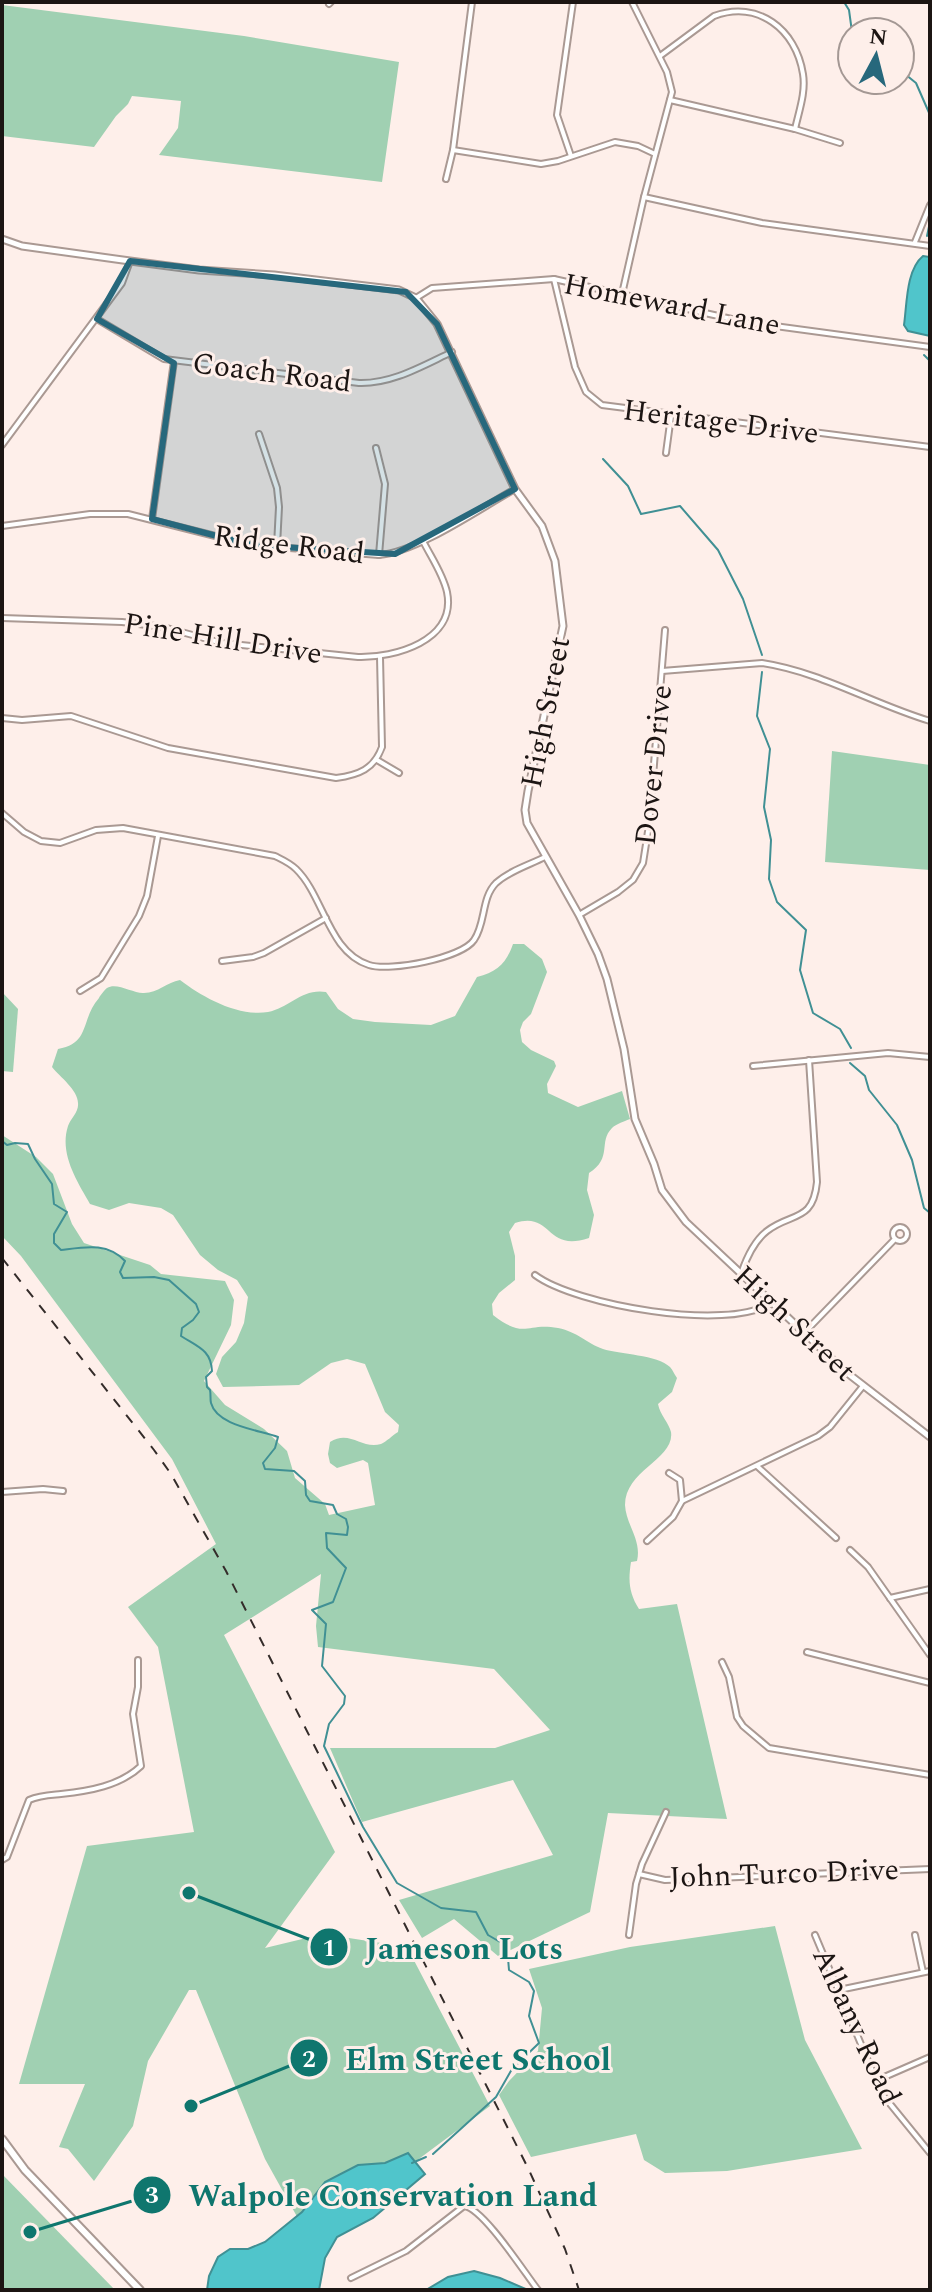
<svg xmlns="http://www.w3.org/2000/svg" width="932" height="2292" font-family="Spectral,serif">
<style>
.green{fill:#a0d0b2}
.water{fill:#50c5cb;stroke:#409094;stroke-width:2}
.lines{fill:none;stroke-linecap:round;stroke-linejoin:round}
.stream{stroke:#409094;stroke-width:2}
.street-casing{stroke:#aa9993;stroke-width:8}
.secondary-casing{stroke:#aa9993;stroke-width:9}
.primary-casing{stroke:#aa9993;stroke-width:10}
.street{stroke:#fff;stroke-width:4}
.secondary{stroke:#fff;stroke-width:5}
.primary{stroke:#fff;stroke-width:6}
.rail{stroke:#342c2a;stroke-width:2;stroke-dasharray:10 10;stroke-linecap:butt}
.marked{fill:#27687c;fill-opacity:0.2;stroke:#27687c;stroke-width:6;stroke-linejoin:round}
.labels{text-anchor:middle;stroke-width:6;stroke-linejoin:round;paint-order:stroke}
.street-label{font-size:30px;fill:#1c1513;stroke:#feefea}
.leader{fill:none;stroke:#0f766e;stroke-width:3}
.callout-dot{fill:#0f766e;stroke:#feefea;stroke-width:3}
.mark-label{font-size:24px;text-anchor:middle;font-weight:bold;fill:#fff}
.callout-label{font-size:32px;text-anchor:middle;font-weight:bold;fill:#0f766e;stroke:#feefea;stroke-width:6;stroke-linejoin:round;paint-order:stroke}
</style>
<rect width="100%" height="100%" fill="#feefea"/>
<!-- green -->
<g class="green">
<polygon points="2,5 244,36 399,62 382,182 159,155 178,128 181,101 132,96 128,104 116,116 94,147 2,136"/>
<polygon points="832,751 930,765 930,870 825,862"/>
<path d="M513,944H524L542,959L547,972L531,1014L523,1022L520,1030L522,1042L531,1050L554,1061L556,1066L547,1084L548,1093L578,1107L622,1091L630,1119C625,1121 616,1124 612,1128C598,1142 613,1158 589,1173L587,1190L594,1215L589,1238C545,1253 553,1211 515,1223L509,1232L515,1256V1280L499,1293L492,1304L493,1315C525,1340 526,1322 558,1328C578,1332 586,1343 603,1349C619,1354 658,1355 670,1367C673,1370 674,1374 677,1378L672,1392L658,1404C660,1415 669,1423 671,1432C675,1459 625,1470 625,1505C626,1525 642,1540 637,1561L631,1562C628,1581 629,1593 639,1609L677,1604L727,1819L608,1813L590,1912L498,1956L454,1919L422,1938L399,1900L553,1855L513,1780L362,1822L330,1748H495L550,1730L494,1669L318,1647L316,1626L321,1574L224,1635L335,1852L265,1948L323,1934L407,1947L490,2106L310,2240L265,2159L196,1990H189L148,2061L133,2126L94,2181L68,2149L59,2147L85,2084H19L87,1846L194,1832L158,1647L128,1607L216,1544L172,1459L21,1256L2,1236V1135L36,1157L53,1174L72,1224L84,1243L150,1265L161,1274L225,1281L234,1300L231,1325L204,1381L225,1405L264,1429L287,1451L295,1478L325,1504L329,1515L375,1505L368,1463L363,1460L337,1468L330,1463L328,1454L330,1442C350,1429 362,1450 381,1444C386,1442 393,1435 398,1432L399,1425L385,1412L365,1364L347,1359L331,1363L299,1385L223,1387L216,1374L222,1357L236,1342L244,1323L248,1297L237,1280L218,1270L200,1255L173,1215L161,1208L129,1203L109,1210L90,1204C77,1181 59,1154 68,1126C71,1118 79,1112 78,1103C78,1090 60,1077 52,1067L58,1049C91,1043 80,1020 99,998C99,997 106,988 107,988C117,982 134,994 144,993C158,993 167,982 180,980C202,997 238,1017 268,1012C289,1008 302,988 326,992L338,1009L353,1019L375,1022L431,1025L455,1016L477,977C497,972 506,964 513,944Z"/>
<polygon points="2,992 18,1009 13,1072 2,1071"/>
<polygon points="775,1926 805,2040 862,2149 727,2171 665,2173 644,2160 636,2134 531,2157 499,2095 509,2081 538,2051 542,2008 529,1969 630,1947"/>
<polygon points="2,2174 115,2290 2,2290"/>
</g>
<!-- water -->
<g class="water">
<path d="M923,256L930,257V336L908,331L904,325C907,304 906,270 923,256Z"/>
<polygon points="408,2153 425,2174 373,2218 337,2237 325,2258 319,2290 207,2290 209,2276 218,2257 230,2249 248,2249 265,2242 302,2212 325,2182 358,2165 385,2163"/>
<polygon points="474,2271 500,2278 528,2290 426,2290 448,2277"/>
</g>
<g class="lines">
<!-- stream -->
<g class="stream">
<polyline points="844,2 849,10 852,32"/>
<polyline points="900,70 916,83 930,115"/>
<polyline points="927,236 930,222"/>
<polyline points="924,355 930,361"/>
<polyline points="603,459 628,486 641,514 680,506 718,550 743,599 762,655"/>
<polyline points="762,672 757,716 770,749 764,807 771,840 769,879 777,902 806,930 800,970 813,1013 840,1029 851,1048"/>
<polyline points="850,1063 865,1076 869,1090 897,1125 912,1160 924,1208 930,1213"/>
<polyline points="2,1117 2,1127"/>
<path d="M2,1141L7,1145L15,1143L28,1144L35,1159L52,1184L54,1204L67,1212L54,1234V1243L61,1250C85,1247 107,1242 125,1261L120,1272L123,1278L154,1277L169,1280L196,1304L199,1312L193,1320L182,1328L181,1336C198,1347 211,1350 212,1371L206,1377L207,1387L210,1390C211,1395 210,1399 211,1403C217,1426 260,1430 278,1437L275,1448L263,1463L265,1469L294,1471L305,1481L306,1495L310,1501L333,1505L337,1514L346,1519L348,1527L347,1535L326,1533L327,1548L346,1568L333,1602L312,1610L326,1624L322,1666L345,1696L344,1704L329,1724L324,1746L363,1827L397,1883L441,1908L476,1912L488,1935L507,1946L509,1970L529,1982L534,1991L529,2016L539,2043L512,2069L496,2097L433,2154"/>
<polyline points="412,2163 426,2157"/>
</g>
<!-- street casing -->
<g class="street-casing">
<g id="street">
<polyline points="329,4 331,2"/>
<path d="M660,56L714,16C758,0 796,29 803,74C806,92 799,111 795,129"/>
<polyline points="670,100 795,129 840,143"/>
<polyline points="453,150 541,164 558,161 615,142 638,146 655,154"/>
<polyline points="571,156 557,115 573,2"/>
<polyline points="446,179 453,150 472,2"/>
<polyline points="644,197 762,223 930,246"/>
<polyline points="915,242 930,205"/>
<polyline points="554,279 575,367 586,392 602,405 930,447"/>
<polyline points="622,294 644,197 672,92 667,72 632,2"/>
<polyline points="416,298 432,288 554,279 745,322 930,347"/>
<path d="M97,319L164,359L359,383C392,384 422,366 452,352"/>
<polyline points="259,434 277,488 279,507 277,546"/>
<polyline points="2,445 122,283 130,261"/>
<polyline points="376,448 385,484 379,555"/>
<polyline points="666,453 671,416"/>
<polyline points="152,519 174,361"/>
<path d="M2,526L90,514H128L251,545L379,555C418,552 479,509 515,489"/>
<path d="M2,618L122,622L163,627L222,643L358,657C394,658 457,641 447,592C443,574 431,557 423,541"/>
<path d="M662,671L762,663C821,672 873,704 930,721"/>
<path d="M2,718L22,720L71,716L168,748L336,778C359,775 374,769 382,747L380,657"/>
<polyline points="377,760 399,773"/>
<path d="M2,813L24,832L41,841L60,843L96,830L123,828L275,856C283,860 290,863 296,869C324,896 328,952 369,965C390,972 462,958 474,940C486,923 481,898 496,883C509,871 529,865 545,857"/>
<polyline points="579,915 618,892 633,880 643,863 649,825 665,630"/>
<polyline points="222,961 253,957 264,953 326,918"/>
<polyline points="80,991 101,978 139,916 147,896 158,836"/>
<polyline points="753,1066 888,1053 930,1057"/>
<circle cx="900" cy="1234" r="7"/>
<path d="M741,1274C746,1259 754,1241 767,1231C791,1212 813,1223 817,1182L809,1060"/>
<path d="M535,1275C575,1305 728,1332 771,1303"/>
<polyline points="805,1332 895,1239"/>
<polyline points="757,1466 836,1538"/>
<polyline points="669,1473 680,1480 682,1501"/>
<polyline points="2,1492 43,1489 63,1491"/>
<polyline points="647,1541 673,1517 682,1501 818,1436 830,1427 863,1386"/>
<polyline points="850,1550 868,1567 930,1655"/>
<polyline points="890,1598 930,1589"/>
<polyline points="807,1652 930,1683"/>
<polyline points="722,1662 729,1677 737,1717 743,1726 769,1748 930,1775"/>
<path d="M2,1860L7,1857L29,1800C40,1795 50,1795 61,1794C89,1791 120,1786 141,1766L133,1714L138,1687V1660"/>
<polyline points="639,1874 665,1880 692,1879 930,1869"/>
<polyline points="629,1935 636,1884 642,1864 666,1812"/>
<polyline points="815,1935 882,2094 930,2153"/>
<polyline points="915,1935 923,1972"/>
<polyline points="839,1990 930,1971"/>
<polyline points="875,2081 930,2057"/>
<path d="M351,2278L406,2251L464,2206C483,2208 524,2272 538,2290"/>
</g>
</g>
<!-- secondary casing -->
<g class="secondary-casing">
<polyline id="secondary" points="2,239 22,246 130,261 199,270 274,275 399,290 416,298 437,324 515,489 542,526 555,561 563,626 528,791 525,810 527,823 579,915 598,954 607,979 624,1049 635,1119 654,1164 662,1190 686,1222 846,1372 930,1437"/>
</g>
<!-- primary casing -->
<g class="primary-casing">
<polyline id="primary" points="2,2139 25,2170 140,2290"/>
</g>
<!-- street -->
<use href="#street" class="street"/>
<!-- secondary -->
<use href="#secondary" class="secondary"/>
<!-- primary -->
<use href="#primary" class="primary"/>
<!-- rail -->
<polyline class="rail" points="2,1258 154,1450 171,1474 226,1571 528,2168 565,2249 579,2290"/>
</g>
<!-- marked area -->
<path class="marked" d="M130,261L406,292L437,324L515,489L395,554L251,545L152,519L174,363L97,319Z"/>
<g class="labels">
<!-- street labels -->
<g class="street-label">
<text transform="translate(672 304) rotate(11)" y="10">Homeward Lane</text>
<text transform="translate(272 372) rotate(7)" y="10">Coach Road</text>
<text transform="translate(721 421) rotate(7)" y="10">Heritage Drive</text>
<text transform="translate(289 544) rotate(7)" y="10">Ridge Road</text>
<text transform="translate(223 638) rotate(9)" y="10">Pine Hill Drive</text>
<text transform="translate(545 712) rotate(-79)" y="10">High Street</text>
<text transform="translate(653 765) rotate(-84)" y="10">Dover Drive</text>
<text transform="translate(795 1323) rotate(43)" y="10">High Street</text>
<text transform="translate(784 1873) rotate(-2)" y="10">John Turco Drive</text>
<text transform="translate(857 2026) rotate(65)" y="10">Albany Road</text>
</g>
</g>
<!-- callouts -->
<path class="leader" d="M189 1893L329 1947M191 2106L309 2058M30 2232L152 2195"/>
<g class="callout-dot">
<circle cx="189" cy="1893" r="8"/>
<circle cx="191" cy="2106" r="8"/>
<circle cx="30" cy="2232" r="8"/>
<circle cx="329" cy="1947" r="20"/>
<circle cx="309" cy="2058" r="20"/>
<circle cx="152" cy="2195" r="20"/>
</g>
<g class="mark-label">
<text x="329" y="1956">1</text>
<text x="309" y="2067">2</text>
<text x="152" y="2203">3</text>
</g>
<g class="callout-label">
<text x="464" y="1959">Jameson Lots</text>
<text x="478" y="2070">Elm Street School</text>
<text x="393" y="2206">Walpole Conservation Land</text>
</g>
<!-- border -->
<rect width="932" height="2292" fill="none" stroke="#1c1513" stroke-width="8"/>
<!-- north arrow -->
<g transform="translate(876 56) rotate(7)"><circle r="38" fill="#feefea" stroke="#a49894" stroke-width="2"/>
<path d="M0-6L14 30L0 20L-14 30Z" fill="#27687c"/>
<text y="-12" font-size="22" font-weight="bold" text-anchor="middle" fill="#1c1513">N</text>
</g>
</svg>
